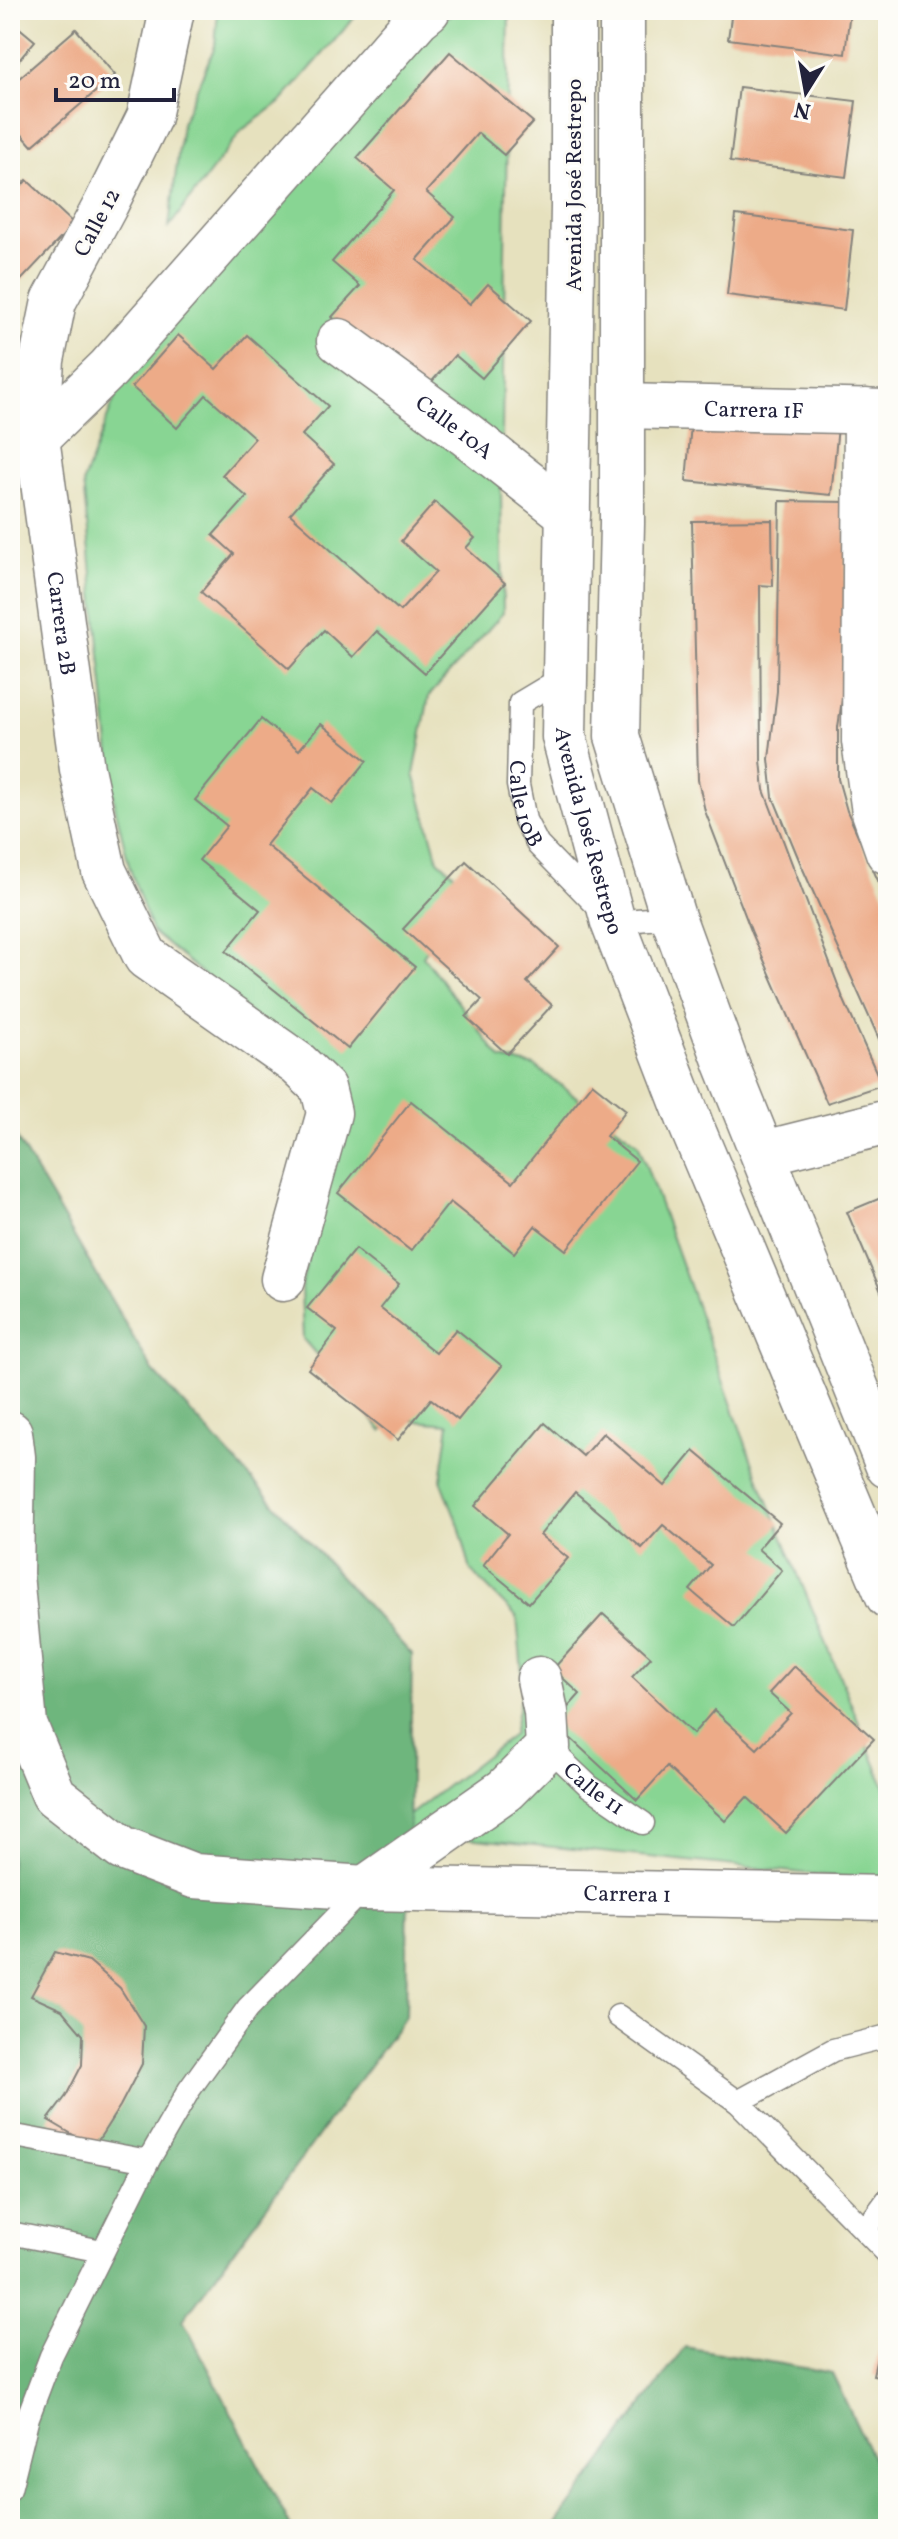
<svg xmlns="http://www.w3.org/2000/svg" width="898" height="2539" font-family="Vollkorn,serif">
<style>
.green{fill:#88d593;stroke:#557c67;stroke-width:2}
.forest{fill:#6eb67d;stroke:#486c5c;stroke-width:2}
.building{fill:#edab88}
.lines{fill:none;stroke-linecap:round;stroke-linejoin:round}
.service-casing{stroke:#84827c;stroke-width:25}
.minor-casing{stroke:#84827c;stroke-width:47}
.secondary-casing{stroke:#84827c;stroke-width:47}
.service{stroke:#fff;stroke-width:22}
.minor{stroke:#fff;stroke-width:44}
.secondary{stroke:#fff;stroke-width:44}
.labels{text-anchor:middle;stroke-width:6;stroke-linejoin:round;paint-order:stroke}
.street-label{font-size:22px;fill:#22223b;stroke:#fdfcf7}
</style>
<rect width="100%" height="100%" fill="#fdfcf7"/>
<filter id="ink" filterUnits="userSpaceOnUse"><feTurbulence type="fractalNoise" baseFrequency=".0125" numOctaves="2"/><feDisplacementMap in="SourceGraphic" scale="16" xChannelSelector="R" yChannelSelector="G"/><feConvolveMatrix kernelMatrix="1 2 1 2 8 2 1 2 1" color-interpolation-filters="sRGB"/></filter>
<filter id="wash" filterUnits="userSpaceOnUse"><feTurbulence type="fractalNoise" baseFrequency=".006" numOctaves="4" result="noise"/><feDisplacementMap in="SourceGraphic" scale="32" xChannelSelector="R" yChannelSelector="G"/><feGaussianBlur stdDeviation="1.8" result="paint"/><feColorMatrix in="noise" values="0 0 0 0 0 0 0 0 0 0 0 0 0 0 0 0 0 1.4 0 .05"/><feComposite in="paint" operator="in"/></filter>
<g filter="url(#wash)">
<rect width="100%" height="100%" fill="#e6e1be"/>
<!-- green -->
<g class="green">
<polygon points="218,10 361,10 282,101 242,130 169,227 182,123 215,46"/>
<polygon points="457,10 509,10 501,492 503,613 429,696 414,774 438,860 469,887 423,956 501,1059 535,1066 638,1143 754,1467 888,1794 888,1882 390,1830 513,1735 523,1684 517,1617 471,1571 459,1526 441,1480 449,1424 394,1419 382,1431 303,1339 301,1288 339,1115 268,1028 152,932 130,869 115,807 83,482 124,374 443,20"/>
</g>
<!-- forest -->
<g class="forest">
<polygon points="10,1127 153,1371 412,1655 406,2016 183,2320 292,2529 10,2529"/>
<polygon points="685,2347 832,2373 888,2491 888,2529 553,2529"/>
</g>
<g id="blocks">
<!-- building -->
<g class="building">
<polygon points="732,10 850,10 845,54 728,39"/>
<polygon points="10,20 35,41 10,71"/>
<polygon points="76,29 115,75 32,146 10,121 10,86"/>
<polygon points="450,52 533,122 504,155 478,133 426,192 455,217 417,260 470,304 488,284 531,321 482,378 455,355 421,394 332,317 360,286 332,262 394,190 357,158"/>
<polygon points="739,87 856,101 846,177 730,162"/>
<polygon points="27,180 74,224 10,292 10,198"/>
<polygon points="736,215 853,230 844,310 727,295"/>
<polygon points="178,335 216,369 247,335 328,406 302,435 334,464 290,514 400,611 436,572 401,541 435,502 475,538 466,548 505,583 425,673 377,631 353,657 324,630 289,669 201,592 234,554 213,535 247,497 222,475 255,438 206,395 177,428 132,387"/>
<polygon points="692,413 838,427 831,495 686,481"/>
<polygon points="780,501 847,502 843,693 838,727 838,779 847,811 888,903 888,1059 802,867 773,797 769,759 777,691"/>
<polygon points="772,520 773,586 760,585 761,760 764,790 843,998 882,1085 827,1103 752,933 705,811 698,780 692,521"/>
<polygon points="261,719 299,750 321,724 367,761 332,803 313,788 266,845 415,967 348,1049 226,951 260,910 199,860 227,826 195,800"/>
<polygon points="466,861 559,947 527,982 552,1005 507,1054 466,1017 482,1000 403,929"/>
<polygon points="592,1083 626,1110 606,1136 637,1161 566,1250 535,1226 514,1253 450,1202 411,1251 338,1193 411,1101 513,1182"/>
<polygon points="888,1195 888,1308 847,1212"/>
<polygon points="355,1249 399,1284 380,1308 436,1353 456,1329 502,1366 458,1420 431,1399 398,1440 308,1369 337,1331 307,1308"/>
<polygon points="545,1423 583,1456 603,1433 665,1486 694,1451 780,1523 758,1549 782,1570 734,1627 690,1590 711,1565 663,1525 642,1548 575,1492 540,1535 568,1558 529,1603 483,1565 508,1534 475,1506"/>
<polygon points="603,1614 651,1657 632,1677 693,1734 714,1710 757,1749 791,1713 769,1693 794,1666 874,1739 786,1833 747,1797 725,1821 667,1767 637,1800 554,1723 580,1694 553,1669"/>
<polygon points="55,1952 89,1961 120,1988 144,2026 142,2064 120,2106 94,2147 48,2120 66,2096 82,2065 83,2035 62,2010 31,1996"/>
<polygon points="884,2327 888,2328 888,2378 873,2375"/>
</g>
</g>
</g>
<g filter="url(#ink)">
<use href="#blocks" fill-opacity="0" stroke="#84827c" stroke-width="2"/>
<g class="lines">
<!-- service casing -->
<g class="service-casing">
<g id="service">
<path id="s1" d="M565,676L520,703L518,785L525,820L538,845L613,922L673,917"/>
<path id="s2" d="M548,1747L589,1786L643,1823"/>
<polyline points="618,2016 738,2102 888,2254"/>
<polyline points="738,2102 833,2050 888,2036"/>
<polyline points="10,2135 148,2161"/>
<polyline points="865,2230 888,2199"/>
<polyline points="10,2233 102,2251"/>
<polyline points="10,2489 28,2417 51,2356 148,2161 189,2090 248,2008 364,1889"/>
</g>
</g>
<!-- minor casing -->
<g class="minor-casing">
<g id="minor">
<path id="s3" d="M172,10L149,117L105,206L54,301L42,360L37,438L82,769L104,871L146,957L298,1064L323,1088L329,1113L283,1279"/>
<path id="s4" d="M339,341L458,428L568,514"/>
<path id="s5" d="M622,406L888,412"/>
<polyline points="866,411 864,741 874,812 888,852"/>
<polyline points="37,438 109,368 418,18 428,10"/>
<polyline points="764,1153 888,1122"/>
<path id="s6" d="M10,1433L13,1457L11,1574L25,1725L54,1795L122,1848L194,1876L365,1888L888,1898"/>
<polyline points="365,1888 505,1790 548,1747 546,1712 539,1679"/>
</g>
</g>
<!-- secondary casing -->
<g class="secondary-casing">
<g id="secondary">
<path id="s7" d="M573,10V206L564,737L613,922L691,1125L888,1596"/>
<polyline points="622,10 622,524 617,736 673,917 726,1063 888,1466"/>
</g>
</g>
<!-- service -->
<use href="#service" class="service"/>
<!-- minor -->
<use href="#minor" class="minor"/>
<!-- secondary -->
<use href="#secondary" class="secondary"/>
</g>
</g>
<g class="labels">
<!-- street labels -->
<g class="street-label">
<text transform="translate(573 185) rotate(-90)" y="8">Avenida José Restrepo</text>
<text transform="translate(96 222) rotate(-62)" y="8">Calle 12</text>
<text dy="8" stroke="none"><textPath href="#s5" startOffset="132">Carrera 1F</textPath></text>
<text dy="8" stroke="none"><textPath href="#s4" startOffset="144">Calle 10A</textPath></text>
<text dy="8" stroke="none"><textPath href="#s3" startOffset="642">Carrera 2B</textPath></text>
<text dy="8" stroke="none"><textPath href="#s1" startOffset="154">Calle 10B</textPath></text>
<text dy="8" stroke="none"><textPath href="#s7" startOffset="824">Avenida José Restrepo</textPath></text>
<text dy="8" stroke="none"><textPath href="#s2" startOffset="62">Calle 11</textPath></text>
<text dy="8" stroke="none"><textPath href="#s6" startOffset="966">Carrera 1</textPath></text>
</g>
</g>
<!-- margin -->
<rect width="898" height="2539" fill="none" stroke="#fdfcf7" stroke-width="40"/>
<!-- north arrow -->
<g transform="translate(806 92) rotate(191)" stroke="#fdfcf7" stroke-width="6" paint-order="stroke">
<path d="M0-6L14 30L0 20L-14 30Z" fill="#22223b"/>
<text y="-12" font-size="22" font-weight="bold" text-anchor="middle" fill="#22223b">N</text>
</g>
<!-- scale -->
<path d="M56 88v12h118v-12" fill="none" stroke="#22223b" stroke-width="4"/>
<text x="68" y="88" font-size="24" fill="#22223b" stroke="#fdfcf7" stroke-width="6" paint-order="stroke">20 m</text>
</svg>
